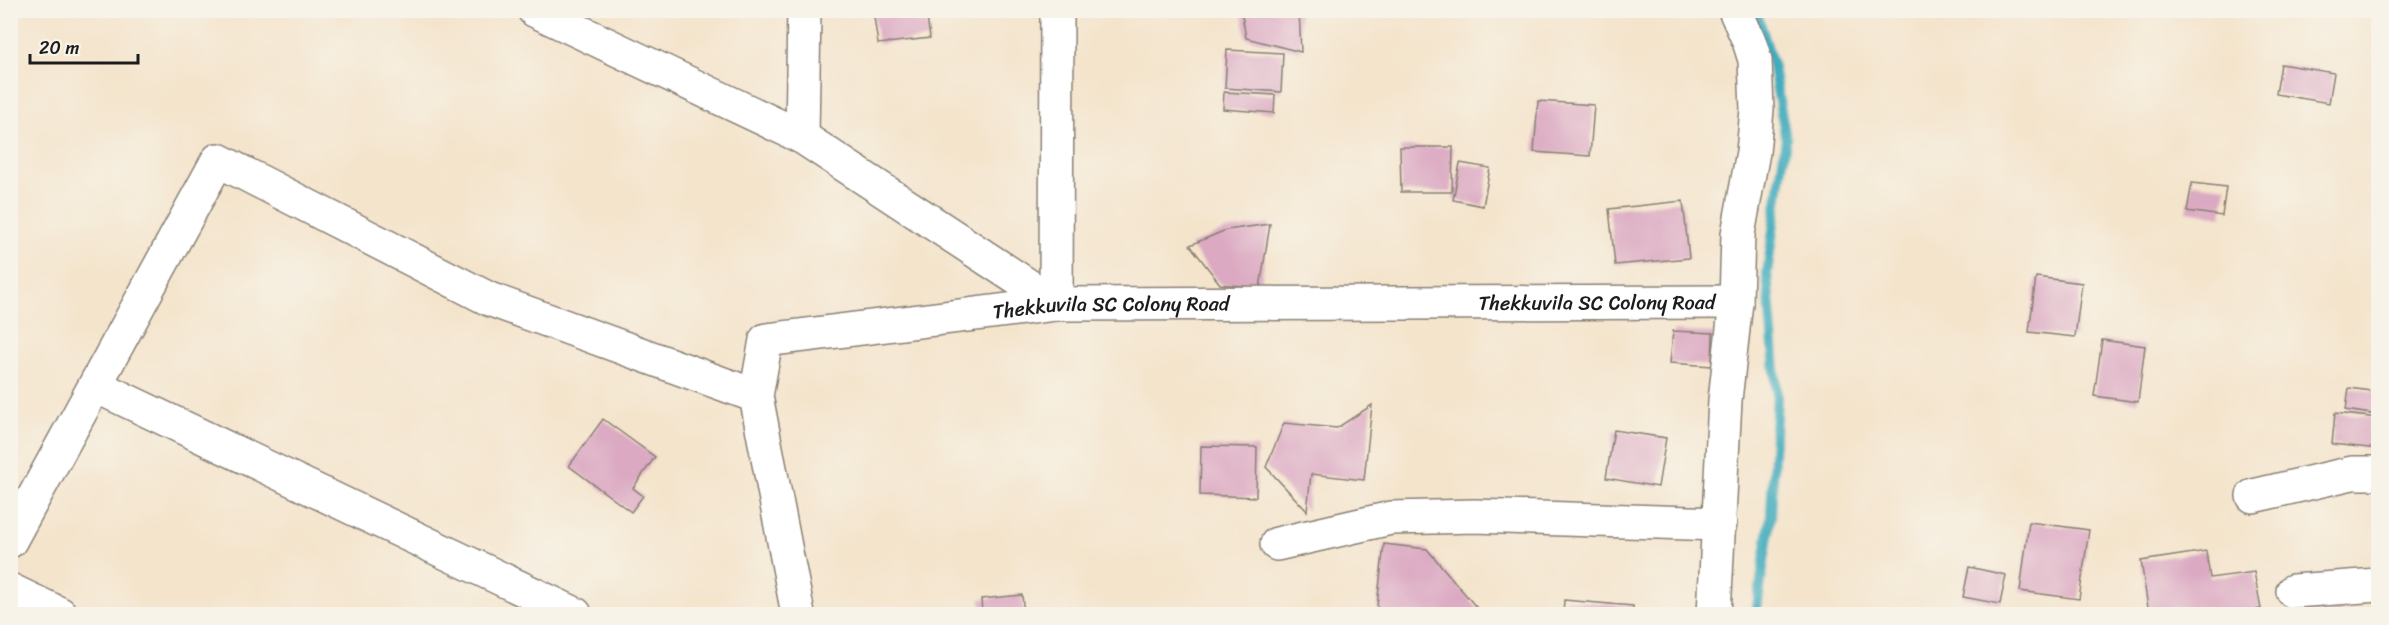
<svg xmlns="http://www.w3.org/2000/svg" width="2389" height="625" font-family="Sriracha,sans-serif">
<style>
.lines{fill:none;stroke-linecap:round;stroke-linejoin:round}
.stream{stroke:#3facbd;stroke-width:10}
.building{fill:#dba9c2}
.minor-casing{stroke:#888074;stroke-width:36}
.minor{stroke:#fff;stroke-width:33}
.labels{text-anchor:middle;stroke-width:5;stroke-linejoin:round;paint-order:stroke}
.street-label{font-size:20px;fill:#1c1c1c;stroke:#f7f3e8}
</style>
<rect width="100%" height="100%" fill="#f7f3e8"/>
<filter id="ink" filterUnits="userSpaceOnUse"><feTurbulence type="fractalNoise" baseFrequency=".0167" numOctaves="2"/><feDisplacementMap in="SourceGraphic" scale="12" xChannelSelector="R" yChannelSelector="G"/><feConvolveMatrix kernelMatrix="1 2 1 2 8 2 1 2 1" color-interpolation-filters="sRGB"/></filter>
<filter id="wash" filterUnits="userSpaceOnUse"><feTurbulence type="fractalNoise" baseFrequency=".008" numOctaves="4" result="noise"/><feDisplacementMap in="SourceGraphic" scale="24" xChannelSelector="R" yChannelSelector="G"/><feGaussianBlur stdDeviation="1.35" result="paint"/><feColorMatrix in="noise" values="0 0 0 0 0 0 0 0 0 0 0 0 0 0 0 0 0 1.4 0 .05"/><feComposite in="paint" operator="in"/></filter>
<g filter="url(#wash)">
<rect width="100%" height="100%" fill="#f4e4cc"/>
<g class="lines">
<!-- stream -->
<polyline class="stream" points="1756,10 1772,62 1786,139 1767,273 1777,395 1771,515 1756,614"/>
</g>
<g id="blocks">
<!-- building -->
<g class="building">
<polygon points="873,10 926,10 930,38 878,44"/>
<polygon points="1241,10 1299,10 1301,52 1246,38"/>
<polygon points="1227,50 1283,53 1281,92 1225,88"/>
<polygon points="2281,64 2334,73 2329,103 2276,94"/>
<polygon points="1224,92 1275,95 1274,113 1223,109"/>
<polygon points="1538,101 1594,105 1590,156 1534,152"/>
<polygon points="1400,147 1453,147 1452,192 1401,192"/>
<polygon points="1460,163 1490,168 1483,206 1453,200"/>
<polygon points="2192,183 2226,187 2222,216 2187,211"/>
<polygon points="1683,201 1689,258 1615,265 1609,209"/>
<polygon points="1270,224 1260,288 1220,284 1190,245 1226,230"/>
<polygon points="2036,277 2082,283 2075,337 2029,332"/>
<polygon points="1673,331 1713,333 1712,366 1670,363"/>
<polygon points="2102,340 2145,346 2138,402 2094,396"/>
<polygon points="2349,388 2378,392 2378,415 2346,410"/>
<polygon points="1372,405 1364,480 1311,474 1307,511 1266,467 1284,423 1337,428"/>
<polygon points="2335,413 2378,418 2378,449 2332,444"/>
<polygon points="603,419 655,457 633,488 643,496 631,512 569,466"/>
<polygon points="1614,430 1666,438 1658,487 1606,478"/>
<polygon points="1201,446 1257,447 1256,497 1200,495"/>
<polygon points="2029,522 2089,530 2079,599 2020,591"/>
<polygon points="1384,544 1427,549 1482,614 1380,614 1377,606"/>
<polygon points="2206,551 2210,578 2254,572 2261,609 2227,614 2149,614 2141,561"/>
<polygon points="1969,567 2006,575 2000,604 1963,597"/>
<polygon points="1022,595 1024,614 982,614 981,599"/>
<polygon points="1564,600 1633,606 1633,614 1563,614"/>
<polygon points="2342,608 2342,614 2273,614 2273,613"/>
</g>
</g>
</g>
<g filter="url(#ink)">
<use href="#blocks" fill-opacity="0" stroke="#888074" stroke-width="1.5"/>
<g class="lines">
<!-- minor casing -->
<g class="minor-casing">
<g id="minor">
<polyline points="534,10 802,137 1056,304"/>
<polyline points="802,137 804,10"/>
<polyline points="1056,304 1057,10"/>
<polyline points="96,386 575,614"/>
<polyline points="2253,496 2352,473 2378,473"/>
<polyline points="10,541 218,160 489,299 756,396"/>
<polyline points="1277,544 1391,518 1475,516 1720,524"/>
<polyline points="10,590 60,614"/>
<polyline points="2293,591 2378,585"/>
<path id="s1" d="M798,614L756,396L766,340L1056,304L1736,302"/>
<polyline points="1714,614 1725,400 1736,302 1738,234 1753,152 1757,110 1755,60 1749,41 1735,10"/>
</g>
</g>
<!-- minor -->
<use href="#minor" class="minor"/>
</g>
</g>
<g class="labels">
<!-- street labels -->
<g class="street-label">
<text dy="7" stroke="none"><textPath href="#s1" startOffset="1112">Thekkuvila SC Colony Road</textPath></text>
<text dy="7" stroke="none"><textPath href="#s1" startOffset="626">Thekkuvila SC Colony Road</textPath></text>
</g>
</g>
<!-- margin -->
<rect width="2389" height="625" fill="none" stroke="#f7f3e8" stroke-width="36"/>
<!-- scale -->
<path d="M30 54v9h108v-9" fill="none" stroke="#1c1c1c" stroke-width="3"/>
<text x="39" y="54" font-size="18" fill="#1c1c1c" stroke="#f7f3e8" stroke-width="4.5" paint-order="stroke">20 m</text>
</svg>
